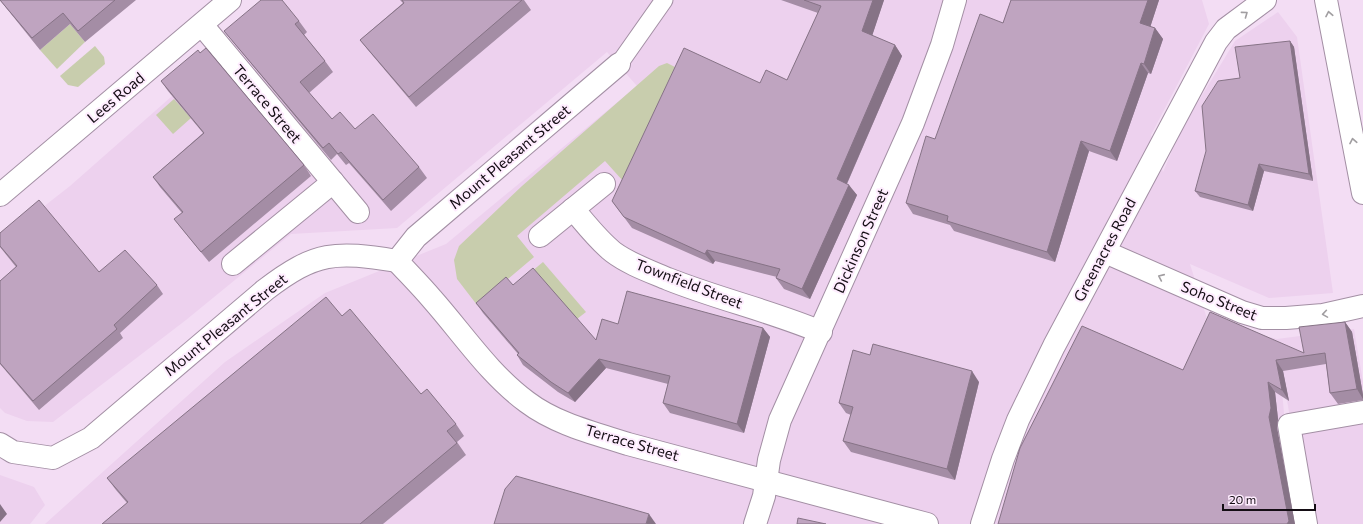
<svg xmlns="http://www.w3.org/2000/svg" width="1363" height="524" font-family="Commissioner,sans-serif">
<style>
.built{fill:#edd1ee}
.green{fill:#c8cdad}
.lines{fill:none;stroke-linecap:round;stroke-linejoin:round}
.service-casing{stroke:#a38fa4;stroke-width:19}
.minor-casing{stroke:#a38fa4;stroke-width:24}
.tertiary-casing{stroke:#a38fa4;stroke-width:24}
.primary-casing{stroke:#a38fa4;stroke-width:24}
.service{stroke:#fff;stroke-width:17}
.minor{stroke:#fff;stroke-width:22}
.tertiary{stroke:#fff;stroke-width:22}
.primary{stroke:#fff;stroke-width:22}
.wall{fill:#a48da5}
.shaded-wall{fill:#867386}
.building{fill:#bfa4c0;stroke:#867386}
.oneway{stroke:#a19ea1}
.labels{text-anchor:middle;stroke-width:4;stroke-linejoin:round;paint-order:stroke}
.street-label{font-size:15px;fill:#140d14;stroke:#feecfe}
</style>
<rect width="100%" height="100%" fill="#f3ddf4"/>
<!-- built -->
<g class="built">
<polygon points="281,0 1202,0 1209,24 1151,135 1163,172 1181,130 1235,41 1278,12 1297,37 1333,293 1269,298 1190,264 1208,322 1277,339 1354,329 1363,382 1363,524 1308,524 1278,347 1286,435 1300,524 45,524 225,362 325,293 446,244 637,86 607,52 397,228 291,234 186,320 53,422 27,421 5,413 0,408 0,238 15,229 70,186"/>
<polygon points="0,475 34,487 45,505 30,524 0,524"/>
</g>
<!-- green -->
<g class="green">
<polygon points="70,24 85,42 57,69 40,50"/>
<polygon points="95,46 104,57 105,64 78,87 68,85 60,76"/>
<polygon points="667,63 675,67 623,181 605,161 517,236 534,257 477,305 457,279 454,260 459,246 522,186 659,66"/>
<polygon points="174,99 191,118 173,134 156,115"/>
<polygon points="543,262 586,312 577,319 513,287"/>
</g>
<g class="lines">
<!-- service casing -->
<g class="service-casing">
<polyline id="service" points="619,64 664,0"/>
</g>
<!-- minor casing -->
<g class="minor-casing">
<g id="minor">
<polyline points="202,25 358,212"/>
<path d="M573,209C586,224 598,240 613,252C629,264 649,271 668,279C718,299 771,311 821,332"/>
<polyline points="540,236 604,184"/>
<path d="M397,261C409,274 421,286 432,299C463,334 489,374 527,402C556,424 594,433 628,444L927,524"/>
<polyline points="397,261 416,237 619,64"/>
<polyline points="233,264 333,182"/>
<path d="M0,444L13,452L53,458L91,438L265,290C316,251 335,251 397,261"/>
<polyline points="755,524 764,496 769,460 780,420 913,123 942,45 955,0"/>
<polyline points="1306,524 1289,425 1363,412"/>
</g>
</g>
<!-- tertiary casing -->
<g class="tertiary-casing">
<g id="tertiary">
<polyline points="1105,252 1242,312 1262,318 1286,318 1323,315 1363,306"/>
<polyline points="982,524 1003,459 1018,420 1054,346 1216,42 1226,29 1265,0"/>
</g>
</g>
<!-- primary casing -->
<g class="primary-casing">
<g id="primary">
<polyline points="1326,0 1363,193"/>
<polyline points="0,195 230,0"/>
</g>
</g>
<!-- service -->
<use href="#service" class="service"/>
<!-- minor -->
<use href="#minor" class="minor"/>
<!-- tertiary -->
<use href="#tertiary" class="tertiary"/>
<!-- primary -->
<use href="#primary" class="primary"/>
</g>
<!-- wall -->
<g class="wall">
<polygon points="0,0 136,0 85,42 70,24 40,50 7,9"/>
<polygon points="400,0 524,0 531,10 416,107 368,50 360,40 403,3"/>
<polygon points="781,0 884,0 872,36 895,45 902,56 847,184 857,195 810,299 784,289 776,278 777,277 715,261 713,264 632,228 612,201 760,83 787,80 818,13"/>
<polygon points="1011,0 1159,0 1150,27 1155,28 1163,39 1151,74 1148,73 1117,161 1089,151 1055,262 954,231 950,225 913,214 906,203 935,139 1003,23"/>
<polygon points="299,21 307,32 304,35 325,61 333,72 309,93 332,119 355,129 419,167 427,178 391,211 349,163 346,165 337,154 331,160 233,42 224,31"/>
<polygon points="1290,41 1294,47 1313,181 1264,171 1253,211 1200,197 1195,191"/>
<polygon points="161,81 304,165 311,176 209,262 182,229 174,219 182,213 160,187 153,177 203,133 168,91"/>
<polygon points="0,233 99,272 157,285 163,294 120,333 123,338 39,410 0,364 0,281 16,267 0,247"/>
<polygon points="513,285 596,340 618,324 763,328 770,337 744,433 670,413 663,403 668,384 606,368 575,402 558,392 523,365 517,355 518,354 483,313 476,303"/>
<polygon points="342,316 421,394 456,424 464,436 457,442 466,455 383,524 102,524 127,503 116,490 107,478"/>
<polygon points="1345,322 1352,332 1363,395 1363,400 1338,404 1330,393 1326,364 1283,371 1289,401 1275,392 1278,419 1277,427 1183,370 1304,353"/>
<polygon points="870,355 979,382 955,480 851,452 843,441 851,415 846,413 839,403"/>
</g>
<!-- shaded-wall -->
<g class="shaded-wall">
<polygon points="873,0 884,0 870,42 862,31"/>
<polygon points="1148,0 1159,0 1148,34 1140,23"/>
<polygon points="1155,28 1163,39 1151,74 1144,64"/>
<polygon points="1290,41 1294,47 1313,181 1309,174"/>
<polygon points="895,45 902,56 844,190 837,179"/>
<polygon points="1141,63 1148,73 1117,161 1110,151"/>
<polygon points="1081,141 1089,151 1055,262 1047,252"/>
<polygon points="1259,164 1264,171 1253,211 1248,205"/>
<polygon points="849,185 857,195 810,299 802,289"/>
<polygon points="707,250 715,261 713,264 705,254"/>
<polygon points="1345,322 1352,332 1363,395 1363,399 1357,389"/>
<polygon points="763,328 770,337 744,433 737,424"/>
<polygon points="599,359 606,368 575,402 568,393"/>
<polygon points="1276,360 1283,371 1289,401 1282,390"/>
<polygon points="972,371 979,382 955,480 947,469"/>
<polygon points="1268,382 1275,392 1278,419 1277,427 1295,524 1287,524 1269,417"/>
<polygon points="0,504 7,514 0,522"/>
<polygon points="649,514 656,524 646,524"/>
</g>
<!-- building -->
<g class="building">
<polygon points="0,0 115,0 78,31 63,13 32,38"/>
<polygon points="261,0 282,0 299,21 295,24 325,61 300,82 332,119 340,112 355,129 373,114 419,167 383,200 341,152 338,154 329,143 323,148 224,31"/>
<polygon points="402,0 522,0 409,97 360,40 404,3"/>
<polygon points="804,0 873,0 862,31 895,45 837,179 849,185 802,289 776,278 780,269 707,250 705,254 624,217 612,201 684,48 760,83 766,70 787,80 821,6"/>
<polygon points="1011,0 1148,0 1140,23 1155,28 1144,64 1141,63 1110,151 1081,141 1047,252 947,221 948,216 906,203 926,136 935,139 980,14 1003,23"/>
<polygon points="1290,41 1309,174 1259,164 1248,205 1195,191 1206,151 1202,106 1218,81 1240,78 1235,47"/>
<polygon points="206,48 304,165 201,252 174,219 183,212 153,177 204,133 161,81 198,50 200,53"/>
<polygon points="39,200 99,272 125,250 157,285 114,325 117,329 33,401 0,363 0,281 17,266 0,246 0,233"/>
<polygon points="533,268 596,340 602,319 618,324 627,291 763,328 737,424 663,403 670,376 599,359 568,393 551,382 517,355 519,353 476,303 506,277 513,285"/>
<polygon points="326,297 342,316 350,309 421,394 427,389 456,424 447,431 457,443 360,524 102,524 128,502 107,478"/>
<polygon points="1210,312 1304,353 1299,327 1345,322 1357,389 1330,393 1325,353 1276,360 1282,390 1268,382 1271,408 1269,417 1289,521 1287,524 998,524 1020,448 1082,326 1183,370"/>
<polygon points="873,344 972,371 947,469 843,441 853,407 839,403 853,350 870,355"/>
<polygon points="516,476 649,514 646,524 494,524 505,489"/>
<polygon points="798,518 826,524 797,524"/>
</g>
<!-- one-way arrows -->
<defs><path id="oneway-chevron" d="M-2-3.5L2.5 0L-2 3.5" fill="none" stroke-width="1.6" stroke-linecap="round" stroke-linejoin="round"/></defs>
<g class="oneway">
<use href="#oneway-chevron" transform="translate(1245 14) rotate(-36)"/>
<use href="#oneway-chevron" transform="translate(1329 14) rotate(-101)"/>
<use href="#oneway-chevron" transform="translate(1353 141) rotate(-101)"/>
<use href="#oneway-chevron" transform="translate(1161 277) rotate(-156)"/>
<use href="#oneway-chevron" transform="translate(1325 314) rotate(171)"/>
</g>
<g class="labels">
<!-- street labels -->
<g class="street-label">
<text transform="translate(116 98) rotate(-40)" y="5">Lees Road</text>
<text transform="translate(267 104) rotate(50)" y="5">Terrace Street</text>
<text transform="translate(510 157) rotate(-40)" y="5">Mount Pleasant Street</text>
<text transform="translate(861 241) rotate(-66)" y="5">Dickinson Street</text>
<text transform="translate(1105 250) rotate(-62)" y="5">Greenacres Road</text>
<text transform="translate(689 284) rotate(21)" y="5">Townfield Street</text>
<text transform="translate(1219 301) rotate(22)" y="5">Soho Street</text>
<text transform="translate(226 325) rotate(-39)" y="5">Mount Pleasant Street</text>
<text transform="translate(632 443) rotate(16)" y="5">Terrace Street</text>
</g>
</g>
<!-- scale -->
<path d="M1223 504v6h92v-6" fill="none" stroke="#140d14" stroke-width="2"/>
<text x="1229" y="504" font-size="12" fill="#140d14" stroke="#feecfe" stroke-width="3" paint-order="stroke">20 m</text>
</svg>
